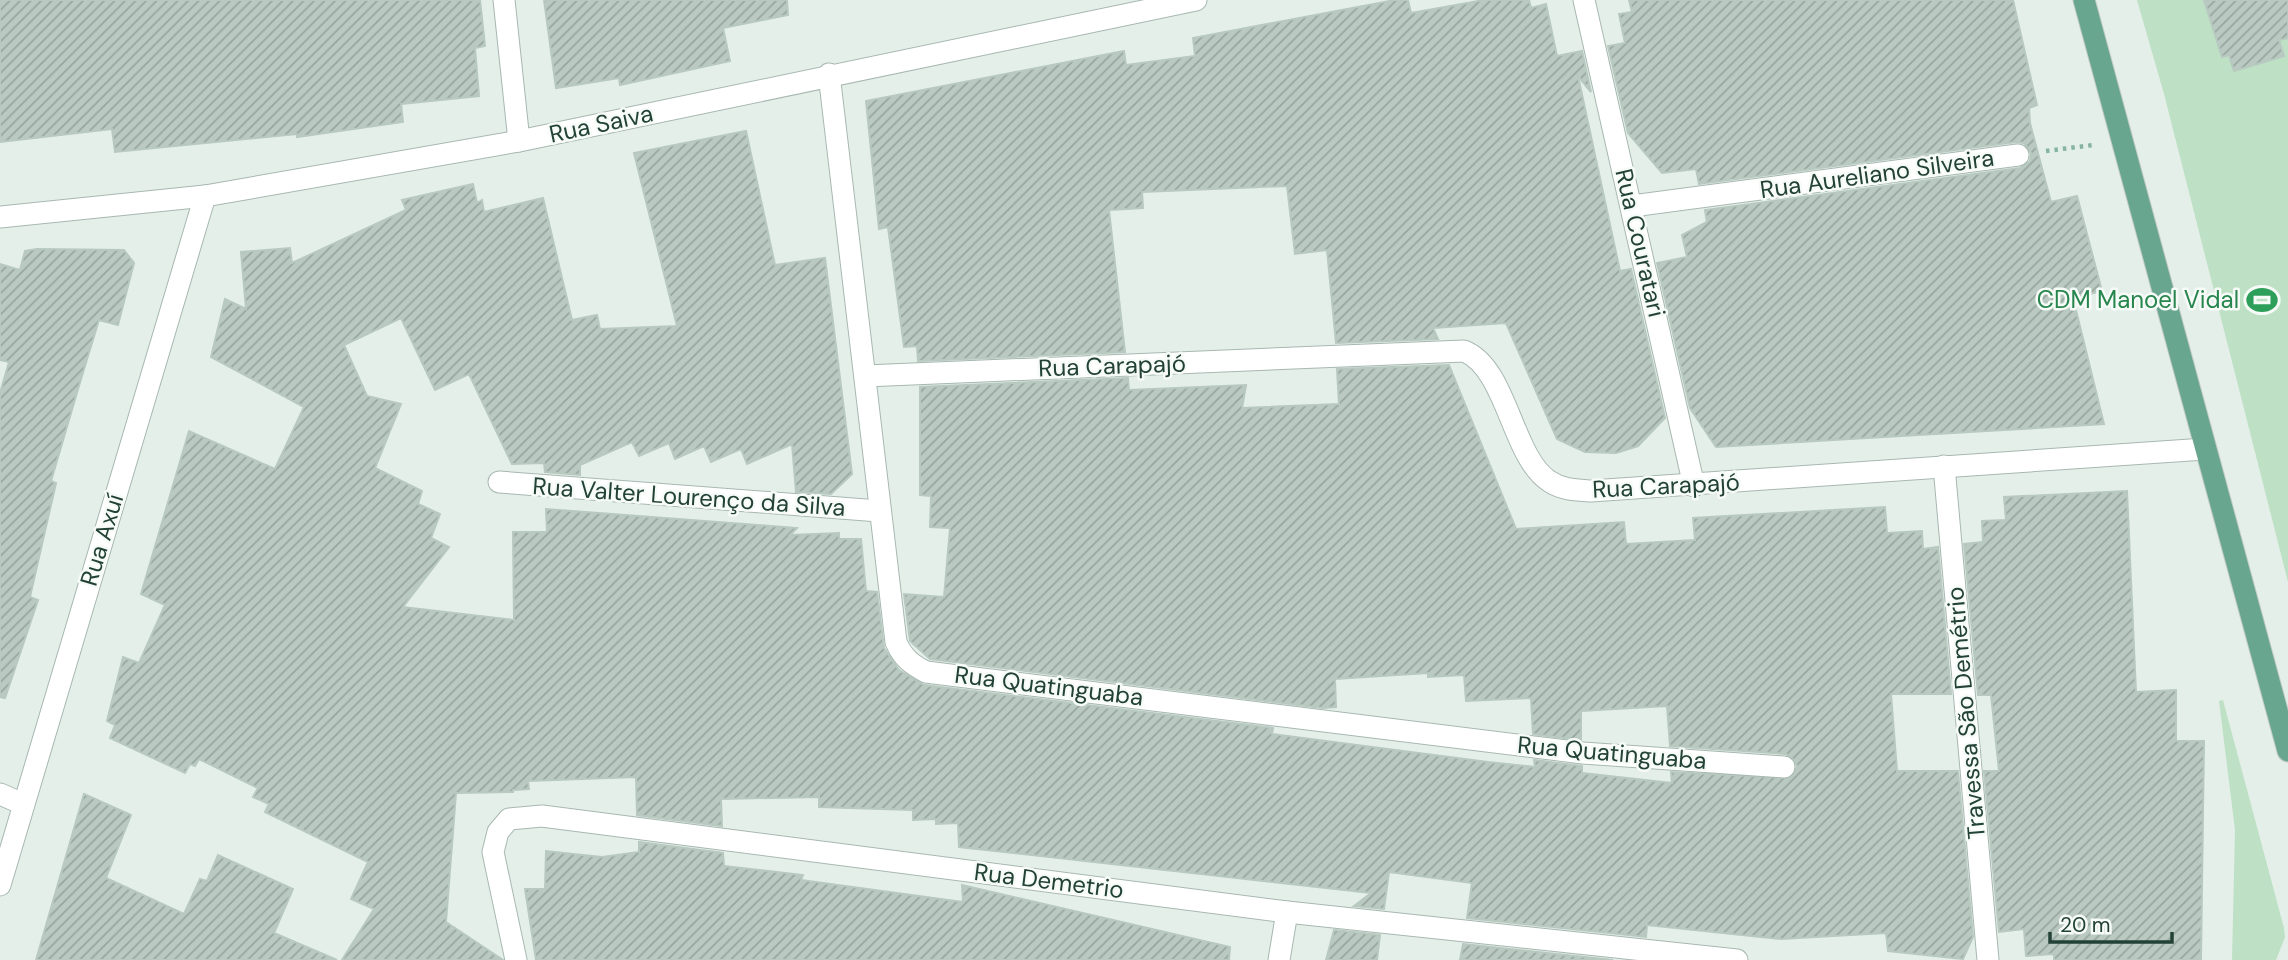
<svg xmlns="http://www.w3.org/2000/svg" width="2288" height="960" font-family="'DM Sans',sans-serif">
<style>
.park{fill:#bee0c4}
.building{fill:url(#building-hatch);stroke:#b7c9c0;stroke-width:2}
.lines{fill:none;stroke-linecap:round;stroke-linejoin:round}
.minor-casing{stroke:#a7b8b1;stroke-width:23}
.major-casing{stroke:#c1cac7;stroke-width:23}
.path{stroke:#85b4a0;stroke-width:4.5;stroke-dasharray:3.5 5;stroke-linecap:butt}
.minor{stroke:#fff;stroke-width:21}
.major{stroke:#69a690;stroke-width:21}
.labels{text-anchor:middle;stroke-width:5;stroke-linejoin:round;paint-order:stroke}
.street-label{font-size:24px;fill:#234237;stroke:#f7fbf8}
.leisure-label{font-size:24px;fill:#27864d;stroke:#f7fbf8;text-anchor:end}
</style>
<defs>
<pattern id="building-hatch" width="6" height="6" patternUnits="userSpaceOnUse" patternTransform="scale(1.75)"><rect width="6" height="6" fill="#bacac2"/><path d="M-1 1l2-2M0 6l6-6M5 7l2-2" fill="none" stroke="#97a69e"/></pattern>
</defs>
<rect width="100%" height="100%" fill="#e5efea"/>
<!-- park -->
<g class="park">
<polygon points="2137,0 2288,0 2288,582 2164,94"/>
<polygon points="2223,700 2284,928 2285,937 2276,960 2232,960 2235,830 2219,701"/>
</g>
<!-- building -->
<g class="building">
<polygon points="0,0 480,0 485,46 475,48 479,96 401,104 403,122 297,137 297,134 115,152 112,129 0,142"/>
<polygon points="544,0 787,0 788,15 723,28 730,61 620,85 619,78 556,88"/>
<polygon points="1395,0 1408,0 1411,13 1484,0 1529,0 1531,8 1546,4 1557,56 1582,51 1591,92 1578,76 1620,271 1631,269 1665,418 1638,446 1616,453 1585,452 1557,439 1506,323 1433,328 1438,339 1336,343 1327,250 1295,254 1287,186 1142,192 1143,208 1109,210 1125,352 918,361 917,346 904,347 888,227 879,229 866,101 1124,51 1126,65 1195,56 1193,38"/>
<polygon points="1629,0 2013,0 2037,105 2029,108 2030,123 2051,202 2077,196 2102,291 2073,298 2104,424 1716,447 1690,408 1657,263 1687,257 1682,235 1707,222 1705,210 2020,168 2030,161 2031,153 2024,143 2016,142 1699,184 1696,169 1662,173 1628,133 1608,46 1625,43 1619,14 1632,12"/>
<polygon points="2204,0 2288,0 2288,38 2279,40 2284,56 2234,71 2229,55 2222,57"/>
<polygon points="746,131 775,265 825,258 852,474 831,494 796,492 792,444 747,464 741,449 711,462 704,446 675,459 669,443 639,456 632,442 580,465 580,475 545,472 544,463 512,464 469,374 435,390 401,318 344,345 367,396 401,404 375,468 422,491 418,504 440,514 431,538 449,547 403,607 514,620 513,532 547,532 546,509 797,528 790,535 839,533 839,539 861,539 866,591 877,592 884,648 899,670 924,685 1273,728 1272,734 1488,762 1535,767 1534,760 1582,766 1582,773 1672,783 1671,772 1790,778 1797,767 1795,761 1786,754 1670,746 1667,706 1581,711 1581,740 1533,734 1531,698 1466,701 1464,675 1428,677 1428,673 1335,679 1336,707 1323,708 930,659 910,641 904,594 944,597 950,528 930,527 931,496 920,495 920,387 1128,378 1129,390 1246,385 1242,408 1339,404 1337,369 1449,365 1516,529 1624,522 1626,544 1695,540 1693,518 1885,507 1887,533 1922,531 1923,549 1938,547 1951,694 1891,694 1897,771 1958,771 1973,937 1963,959 1888,951 1886,933 1781,939 1647,925 1646,937 1467,918 1472,883 1389,872 1384,909 1354,906 1371,893 959,847 958,823 936,824 936,819 913,820 913,810 819,807 819,797 721,799 722,826 637,815 636,777 528,781 529,789 513,790 513,792 456,793 446,922 503,960 342,960 374,909 351,899 368,862 265,812 269,804 253,797 258,788 199,759 195,766 190,764 185,773 110,738 115,725 107,721 123,657 139,663 165,605 141,594 189,431 275,469 304,407 211,357 225,299 246,309 241,252 290,248 292,263 406,210 402,200 473,184 477,203 482,200 484,212 543,198 572,320 597,315 600,329 677,326 634,153"/>
<polygon points="37,249 124,250 134,263 118,325 99,320 81,379 51,481 56,483 30,597 38,600 5,698 0,697 0,393 9,362 0,360 0,264 20,270 25,251"/>
<polygon points="2127,491 2136,692 2176,690 2176,741 2204,741 2201,960 2054,960 2054,954 2026,956 2024,929 1999,932 1984,771 1999,771 1991,695 1978,695 1964,544 1983,542 1982,521 2006,520 2004,497"/>
<polygon points="84,794 131,815 106,878 184,914 200,879 207,881 218,855 293,889 274,933 337,960 36,960"/>
<polygon points="639,842 723,853 724,866 803,875 801,880 963,902 962,885 1230,947 1229,960 536,960 525,889 545,889 546,851 602,857 639,852"/>
<polygon points="1334,930 1380,935 1377,960 1326,960"/>
<polygon points="1463,944 1613,960 1460,960"/>
</g>
<g class="lines">
<!-- minor casing -->
<g class="minor-casing">
<g id="minor">
<polyline points="504,0 519,141"/>
<polyline points="1584,0 1694,486"/>
<path d="M829,74L896,642C903,658 911,664 926,672L1583,753L1784,767"/>
<polyline points="1632,206 2018,155"/>
<polyline points="0,217 205,196 519,141 1196,0"/>
<path d="M865,376L1464,351C1507,368 1512,457 1549,481C1562,490 1576,490 1591,491L2205,449"/>
<polyline points="1944,466 1988,960"/>
<polyline points="499,482 879,511"/>
<polyline points="0,794 23,804"/>
<polyline points="0,885 205,196"/>
<polyline points="516,960 493,852 498,832 509,819 542,816 1287,912 1737,960"/>
<polyline points="1279,960 1287,912"/>
</g>
</g>
<!-- major casing -->
<g class="major-casing">
<polyline id="major" points="2084,0 2288,751"/>
</g>
<!-- path -->
<polyline class="path" points="2046,151 2093,145"/>
<!-- minor -->
<use href="#minor" class="minor"/>
<!-- major -->
<use href="#major" class="major"/>
</g>
<!-- icons -->
<defs>
<g id="stadium-bare" transform="scale(2.415)"><path d="M0-5a6.5 5 0 1 0 0 10a6.5 5 0 1 0 0-10ZM-3.5-1.8h7v3.6h-7Z" fill="#2e9e5b" stroke="#f7fbf8" stroke-width="2.5" paint-order="stroke"/></g>
</defs>
<g fill-rule="evenodd">
<use href="#stadium-bare" x="2262" y="300"/>
</g>
<g class="labels">
<!-- street labels -->
<g class="street-label">
<text transform="translate(601 124) rotate(-12)" y="8">Rua Saiva</text>
<text transform="translate(1877 174) rotate(-8)" y="8">Rua Aureliano Silveira</text>
<text transform="translate(1640 243) rotate(77)" y="8">Rua Couratari</text>
<text transform="translate(1112 366) rotate(-2)" y="8">Rua Carapajó</text>
<text transform="translate(1666 486) rotate(-3)" y="8">Rua Carapajó</text>
<text transform="translate(689 497) rotate(4)" y="8">Rua Valter Lourenço da Silva</text>
<text transform="translate(102 540) rotate(-73)" y="8">Rua Axuí</text>
<text transform="translate(1049 686) rotate(7)" y="8">Rua Quatinguaba</text>
<text transform="translate(1966 713) rotate(-95)" y="8">Travessa São Demétrio</text>
<text transform="translate(1612 753) rotate(5)" y="8">Rua Quatinguaba</text>
<text transform="translate(1049 881) rotate(7)" y="8">Rua Demetrio</text>
</g>
<!-- leisure labels -->
<g class="leisure-label">
<text x="2239" y="308">CDM Manoel Vidal</text>
</g>
</g>
<!-- scale -->
<path d="M2050 932v10h122v-10" fill="none" stroke="#234237" stroke-width="3.5"/>
<text x="2060" y="932" font-size="21" fill="#234237" stroke="#f7fbf8" stroke-width="5" paint-order="stroke">20 m</text>
</svg>
